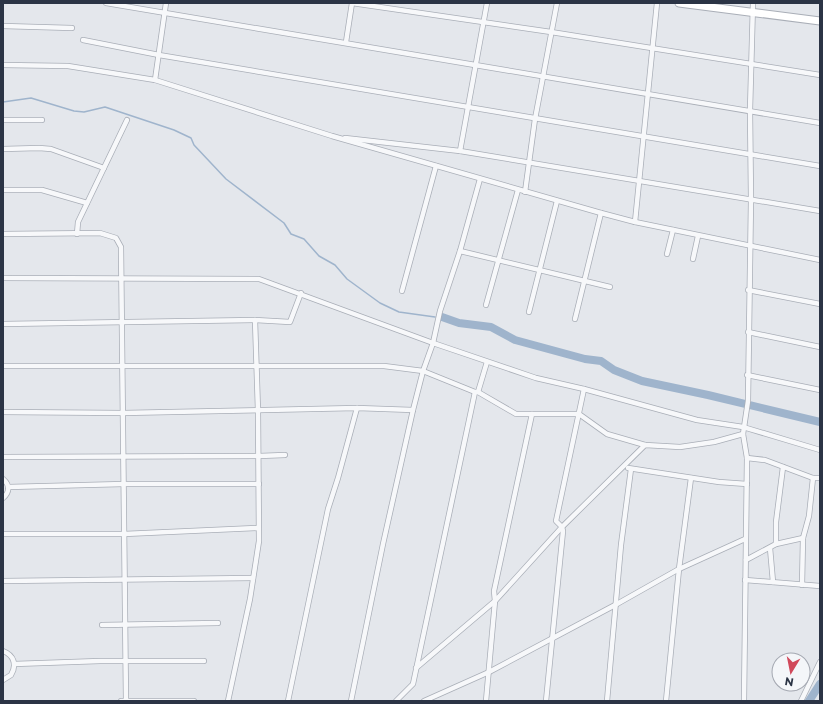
<svg xmlns="http://www.w3.org/2000/svg" width="823" height="704" font-family="Montserrat,sans-serif">
<style>
.lines{fill:none;stroke-linecap:round;stroke-linejoin:round}
.stream{stroke:#9fb4cc;stroke-width:1.5}
.river{stroke:#9fb4cc;stroke-width:8}
.street-casing{stroke:#a9aeb7;stroke-width:6}
.secondary-casing{stroke:#a9aeb7;stroke-width:9}
.street{stroke:#f7f8fa;stroke-width:4.5}
.secondary{stroke:#fff;stroke-width:7}
</style>
<rect width="100%" height="100%" fill="#e4e7ec"/>
<g class="lines">
<!-- stream -->
<polyline class="stream" points="3,102 31,98 74,111 84,112 105,107 174,130 191,138 194,145 226,179 284,223 291,234 304,239 319,256 335,265 347,279 380,303 399,312 435,317"/>
<!-- river -->
<g class="river">
<polyline points="442,317 459,323 491,327 515,340 585,359 601,361 614,370 642,381 708,395 820,422"/>
<polyline points="809,701 820,684"/>
</g>
<!-- street casing -->
<g class="street-casing">
<g id="street">
<polyline points="106,3 820,123"/>
<polyline points="352,3 551,32 820,75"/>
<polyline points="3,26 72,28"/>
<polyline points="83,40 159,55 820,166"/>
<polyline points="346,42 352,3"/>
<polyline points="3,65 68,66 155,80 332,136 601,213 635,222 820,260"/>
<polyline points="155,80 166,3"/>
<polyline points="3,120 42,120"/>
<polyline points="345,138 460,151 820,211"/>
<polyline points="3,149 39,148 51,149 104,168"/>
<polyline points="460,151 487,3"/>
<polyline points="3,190 42,190 87,203"/>
<polyline points="525,192 535,119 557,3"/>
<polyline points="635,222 657,3"/>
<polyline points="3,234 100,233 116,238 121,247 126,701"/>
<polyline points="77,234 78,222 127,120"/>
<polyline points="460,251 610,287"/>
<polyline points="667,254 673,230"/>
<polyline points="693,259 698,236"/>
<polyline points="3,278 259,279 433,343 536,378 584,389 697,420 743,427 820,450"/>
<polyline points="748,290 820,304"/>
<polyline points="402,291 436,166"/>
<polyline points="486,305 518,190"/>
<polyline points="529,312 557,201"/>
<polyline points="575,319 601,213"/>
<polyline points="3,324 255,320 290,322 301,293"/>
<polyline points="748,332 820,347"/>
<polyline points="3,366 384,366 423,371 475,392"/>
<polyline points="747,375 820,390"/>
<polyline points="478,392 516,414 532,414 494,591 495,601 486,701"/>
<polyline points="3,412 123,413 357,408 413,410"/>
<polyline points="532,414 579,414 607,434 645,445"/>
<polyline points="3,457 259,456 285,455"/>
<polyline points="747,458 765,460 813,478 820,478"/>
<polyline points="628,468 719,482 747,484"/>
<path d="M3,479C10,485 10,492 3,498"/>
<polyline points="8,487 124,484 259,484"/>
<polyline points="3,534 124,534 258,528"/>
<polyline points="776,544 776,522 783,467"/>
<polyline points="770,548 773,582"/>
<polyline points="746,560 776,544 803,538"/>
<polyline points="745,580 820,586"/>
<polyline points="3,581 253,578"/>
<polyline points="802,585 803,538 809,516 813,478"/>
<polyline points="102,625 218,623"/>
<path d="M3,651C14,655 17,665 11,675L3,680"/>
<polyline points="14,664 100,661 204,661"/>
<polyline points="416,668 495,601 562,527 645,445 680,447 714,442 743,434"/>
<polyline points="121,701 194,701"/>
<polyline points="228,701 250,599 259,541 258,411 255,320"/>
<polyline points="288,701 328,509 338,478 357,408"/>
<polyline points="351,701 383,544 413,410 423,371 433,343 440,311 460,251 480,179"/>
<polyline points="396,701 413,684 475,392 478,392 487,362"/>
<polyline points="424,701 489,672 617,604 679,569 745,539"/>
<polyline points="546,701 563,531 562,527 556,521 584,389"/>
<polyline points="607,701 621,545 631,469"/>
<polyline points="666,701 679,569 691,478"/>
<polyline points="744,701 747,458 743,434 748,401 751,200 750,110 753,3"/>
<polyline points="801,701 820,662"/>
</g>
</g>
<!-- secondary casing -->
<g class="secondary-casing">
<polyline id="secondary" points="679,3 820,21"/>
</g>
<!-- street -->
<use href="#street" class="street"/>
<!-- secondary -->
<use href="#secondary" class="secondary"/>
</g>
<!-- border -->
<rect width="823" height="704" fill="none" stroke="#2b3445" stroke-width="8"/>
<!-- north arrow -->
<g transform="translate(791 672) rotate(190)"><circle r="19" fill="#f4f6f9" stroke="#a4a8b1"/>
<path d="M0-3L7 15L0 10L-7 15Z" fill="#d1495b"/>
<text y="-6" font-size="11" font-weight="bold" text-anchor="middle" fill="#2b3445">N</text>
</g>
</svg>
